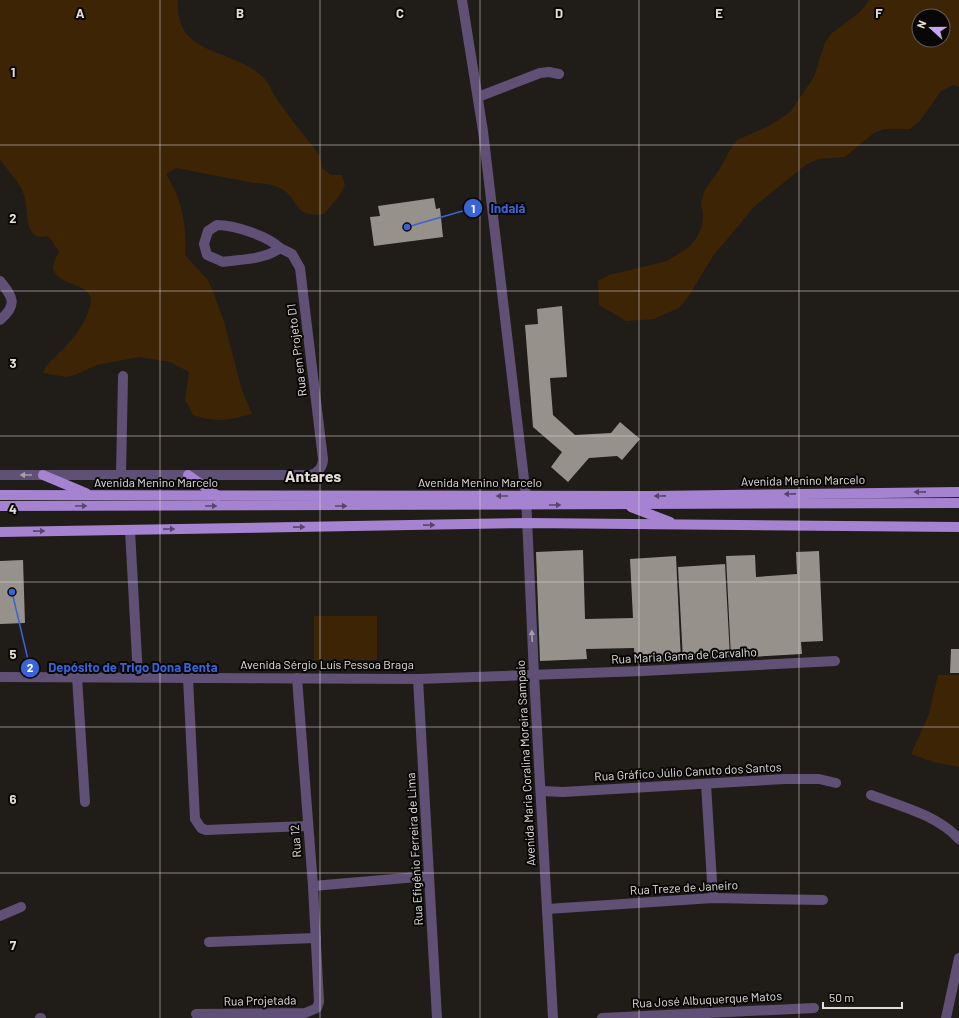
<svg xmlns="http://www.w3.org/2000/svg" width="959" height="1018" font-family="Barlow,sans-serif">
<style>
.green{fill:#3d2404;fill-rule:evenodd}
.building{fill:#97918b}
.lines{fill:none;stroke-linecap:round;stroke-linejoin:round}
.minor{stroke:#605076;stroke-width:10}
.major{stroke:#a583d1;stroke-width:10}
.oneway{fill:#a79ead}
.oneway2{fill:#57456c}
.grid{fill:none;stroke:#e1ddda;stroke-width:1;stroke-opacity:0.55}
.labels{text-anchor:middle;stroke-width:4;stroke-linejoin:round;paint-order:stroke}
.street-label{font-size:12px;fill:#e1ddda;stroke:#090706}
.district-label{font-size:16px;font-weight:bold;fill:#e4ded7;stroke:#090706}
.grid-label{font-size:13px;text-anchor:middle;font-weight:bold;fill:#e1ddda;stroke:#090706;stroke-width:4;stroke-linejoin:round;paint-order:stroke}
.leader{fill:none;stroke:#3a63d8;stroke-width:1.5}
.callout-dot{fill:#3a63d8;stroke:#090706;stroke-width:1.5}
.mark-label{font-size:12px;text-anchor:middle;font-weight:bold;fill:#fff}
.callout-label{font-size:13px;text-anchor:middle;font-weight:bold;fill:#3a63d8;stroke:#090706;stroke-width:4;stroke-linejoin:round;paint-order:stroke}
</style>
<rect width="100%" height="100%" fill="#201c18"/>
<!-- green -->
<g class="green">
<path d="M0,0H178C174,58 234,47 265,79C269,83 271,90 274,95C288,116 305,136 320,156L322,168L331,175H342L345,185L340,195L324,214C296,217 302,207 286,192C278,185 265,183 254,183L176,168L166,174C182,200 187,225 185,255L208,280L213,291L224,322L242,390L252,414C228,420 218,423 193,415L185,399L189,372L170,362L139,357L97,365L75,375L66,377L43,373C46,364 52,361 58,354C72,341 85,325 90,306C97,281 56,288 53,268C53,263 57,256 59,251L48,236C22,242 29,209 24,195C19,181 8,171 0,160Z"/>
<path d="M869,0H959V87L953,85L941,91L920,121L910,129H885L874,133L845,157L819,159L807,164L755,206L713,256L687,299L679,308L654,319L626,321L599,305L598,281L609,275L667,261L689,247L697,237L702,226L703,215L701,203L704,191L719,170L730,150L737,140L771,125L790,112L814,77L825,42L832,33L861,11ZM919,16H943V40H919Z"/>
<rect x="314" y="616" width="63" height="44"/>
<polygon points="938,675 959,675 959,767 933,762 911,754 929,714"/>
</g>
<!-- building -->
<g class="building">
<polygon points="434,198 436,209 440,208 443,237 374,246 370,217 380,216 378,206"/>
<polygon points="562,306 567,377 550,378 553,415 575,435 611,433 620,422 640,439 622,460 617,456 589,458 568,482 551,467 562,452 533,427 525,325 538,324 537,309"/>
<polygon points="583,550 585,619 633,618 630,559 676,556 681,661 635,663 634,648 586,649 587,659 540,661 536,552"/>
<polygon points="819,551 823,641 801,642 802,654 731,658 726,556 755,555 756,577 797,574 796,552"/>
<polygon points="23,560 25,623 0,624 0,561"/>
<polygon points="725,564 730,657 683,660 678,567"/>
<polygon points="951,649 959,649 959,673 950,673"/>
</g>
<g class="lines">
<!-- minor -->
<g class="minor">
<polyline points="462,0 483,131 526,496 534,675 553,1018"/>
<polyline points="478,97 540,73 549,72 559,74"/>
<path d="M217,225C234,225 268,236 280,248C264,260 242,259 223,262L207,255L204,244L208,231Z"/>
<path d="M0,281C13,297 18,305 0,320"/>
<path d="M0,475H310C318,473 323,467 323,459L300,268L292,254L280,248"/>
<polyline points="121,475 123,376"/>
<polyline points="130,530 138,677"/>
<polyline points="0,677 418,679 643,671 835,661"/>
<polyline points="77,677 85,802"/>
<polyline points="188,678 195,819 201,828 206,830 308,826"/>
<polyline points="418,679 437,1018"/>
<polyline points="706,784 713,898"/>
<polyline points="541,791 563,792 785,779 819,779 836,783"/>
<path d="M871,795C900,806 937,815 959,839"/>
<polyline points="313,886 429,876"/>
<polyline points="547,909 713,898 823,900"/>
<polyline points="0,916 21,907"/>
<polyline points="209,942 316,938"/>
<polyline points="196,1014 305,1013 317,1008 319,1002 313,886 297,678"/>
<polyline points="40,1018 41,1018"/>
<polyline points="602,1018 814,1008"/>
<polyline points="946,1018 959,958"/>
</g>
<!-- major -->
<g class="major">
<polyline points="43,475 86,493"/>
<polyline points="188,475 218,496"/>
<polyline points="0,495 653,496 959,492"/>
<polyline points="0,506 959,503"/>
<polyline points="631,507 670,522"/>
<polyline points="0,532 527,523 959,527"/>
</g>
</g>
<!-- one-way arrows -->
<defs><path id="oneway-solid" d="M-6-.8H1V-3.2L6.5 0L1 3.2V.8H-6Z"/></defs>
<g class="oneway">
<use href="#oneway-solid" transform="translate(26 475) rotate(180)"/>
<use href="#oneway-solid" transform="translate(532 636) rotate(-93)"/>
</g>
<g class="oneway2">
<use href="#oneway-solid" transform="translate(920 492) rotate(179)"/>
<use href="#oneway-solid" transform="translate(790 494) rotate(179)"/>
<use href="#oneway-solid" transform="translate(502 496) rotate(180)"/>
<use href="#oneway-solid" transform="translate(660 496) rotate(179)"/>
<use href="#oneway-solid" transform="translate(555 505)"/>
<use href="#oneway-solid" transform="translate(81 506)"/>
<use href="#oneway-solid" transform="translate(211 506)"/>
<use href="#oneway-solid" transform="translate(341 506)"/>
<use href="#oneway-solid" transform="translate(429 525) rotate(-1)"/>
<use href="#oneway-solid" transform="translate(299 527) rotate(-1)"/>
<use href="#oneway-solid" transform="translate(169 529) rotate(-1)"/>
<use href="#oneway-solid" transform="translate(39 531) rotate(-1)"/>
</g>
<!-- grid -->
<path class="grid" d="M160,0V1018M320,0V1018M480,0V1018M639,0V1018M799,0V1018M0,145H959M0,291H959M0,436H959M0,582H959M0,727H959M0,873H959"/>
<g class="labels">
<!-- street labels -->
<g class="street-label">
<text transform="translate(297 350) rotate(-97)" y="4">Rua em Projeto D1</text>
<text transform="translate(803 481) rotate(-1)" y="4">Avenida Menino Marcelo</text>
<text x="156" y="487">Avenida Menino Marcelo</text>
<text x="480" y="487">Avenida Menino Marcelo</text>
<text transform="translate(684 656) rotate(-3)" y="4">Rua Maria Gama de Carvalho</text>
<text x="327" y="669">Avenida Sérgio Luís Pessoa Braga</text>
<text transform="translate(526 763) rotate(-93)" y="4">Avenida Maria Coralina Moreira Sampaio</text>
<text transform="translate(688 772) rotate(-3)" y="4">Rua Gráfico Júlio Canuto dos Santos</text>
<text transform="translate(296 841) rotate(-94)" y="4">Rua 12</text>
<text transform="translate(415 849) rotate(-93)" y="4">Rua Efigênio Ferreira de Lima</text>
<text transform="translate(684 888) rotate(-3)" y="4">Rua Treze de Janeiro</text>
<text transform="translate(707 1000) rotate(-3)" y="4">Rua José Albuquerque Matos</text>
<text transform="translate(260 1001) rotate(-1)" y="4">Rua Projetada</text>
</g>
<!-- district labels -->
<g class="district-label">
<text x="313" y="482">Antares</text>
</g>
</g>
<g class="grid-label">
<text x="80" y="18">A</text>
<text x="240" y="18">B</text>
<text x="400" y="18">C</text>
<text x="559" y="18">D</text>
<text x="719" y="18">E</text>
<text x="879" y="18">F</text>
<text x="13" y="77">1</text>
<text x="13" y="223">2</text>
<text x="13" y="368">3</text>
<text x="13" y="514">4</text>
<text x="13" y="659">5</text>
<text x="13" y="804">6</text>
<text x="13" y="950">7</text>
</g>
<!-- callouts -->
<path class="leader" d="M407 227L473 208M12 592L30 668"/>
<g class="callout-dot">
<circle cx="407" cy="227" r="4"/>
<circle cx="12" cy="592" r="4"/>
<circle cx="473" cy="208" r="10"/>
<circle cx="30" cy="668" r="10"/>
</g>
<g class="mark-label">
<text x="473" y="213">1</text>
<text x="30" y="672">2</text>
</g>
<g class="callout-label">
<text x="508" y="213">Indaiá</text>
<text x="133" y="672">Depósito de Trigo Dona Benta</text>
</g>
<!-- north arrow -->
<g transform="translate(931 28) rotate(291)"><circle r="19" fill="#090706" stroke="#5f5d5b"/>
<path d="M0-3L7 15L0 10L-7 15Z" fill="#c6a6f0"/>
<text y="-6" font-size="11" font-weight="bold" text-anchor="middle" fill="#e1ddda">N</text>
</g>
<!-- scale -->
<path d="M823 1002v6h79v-6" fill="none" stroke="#e1ddda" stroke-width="2"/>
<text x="829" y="1002" font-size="12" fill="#e1ddda" stroke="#090706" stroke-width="3" paint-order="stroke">50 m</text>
</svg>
